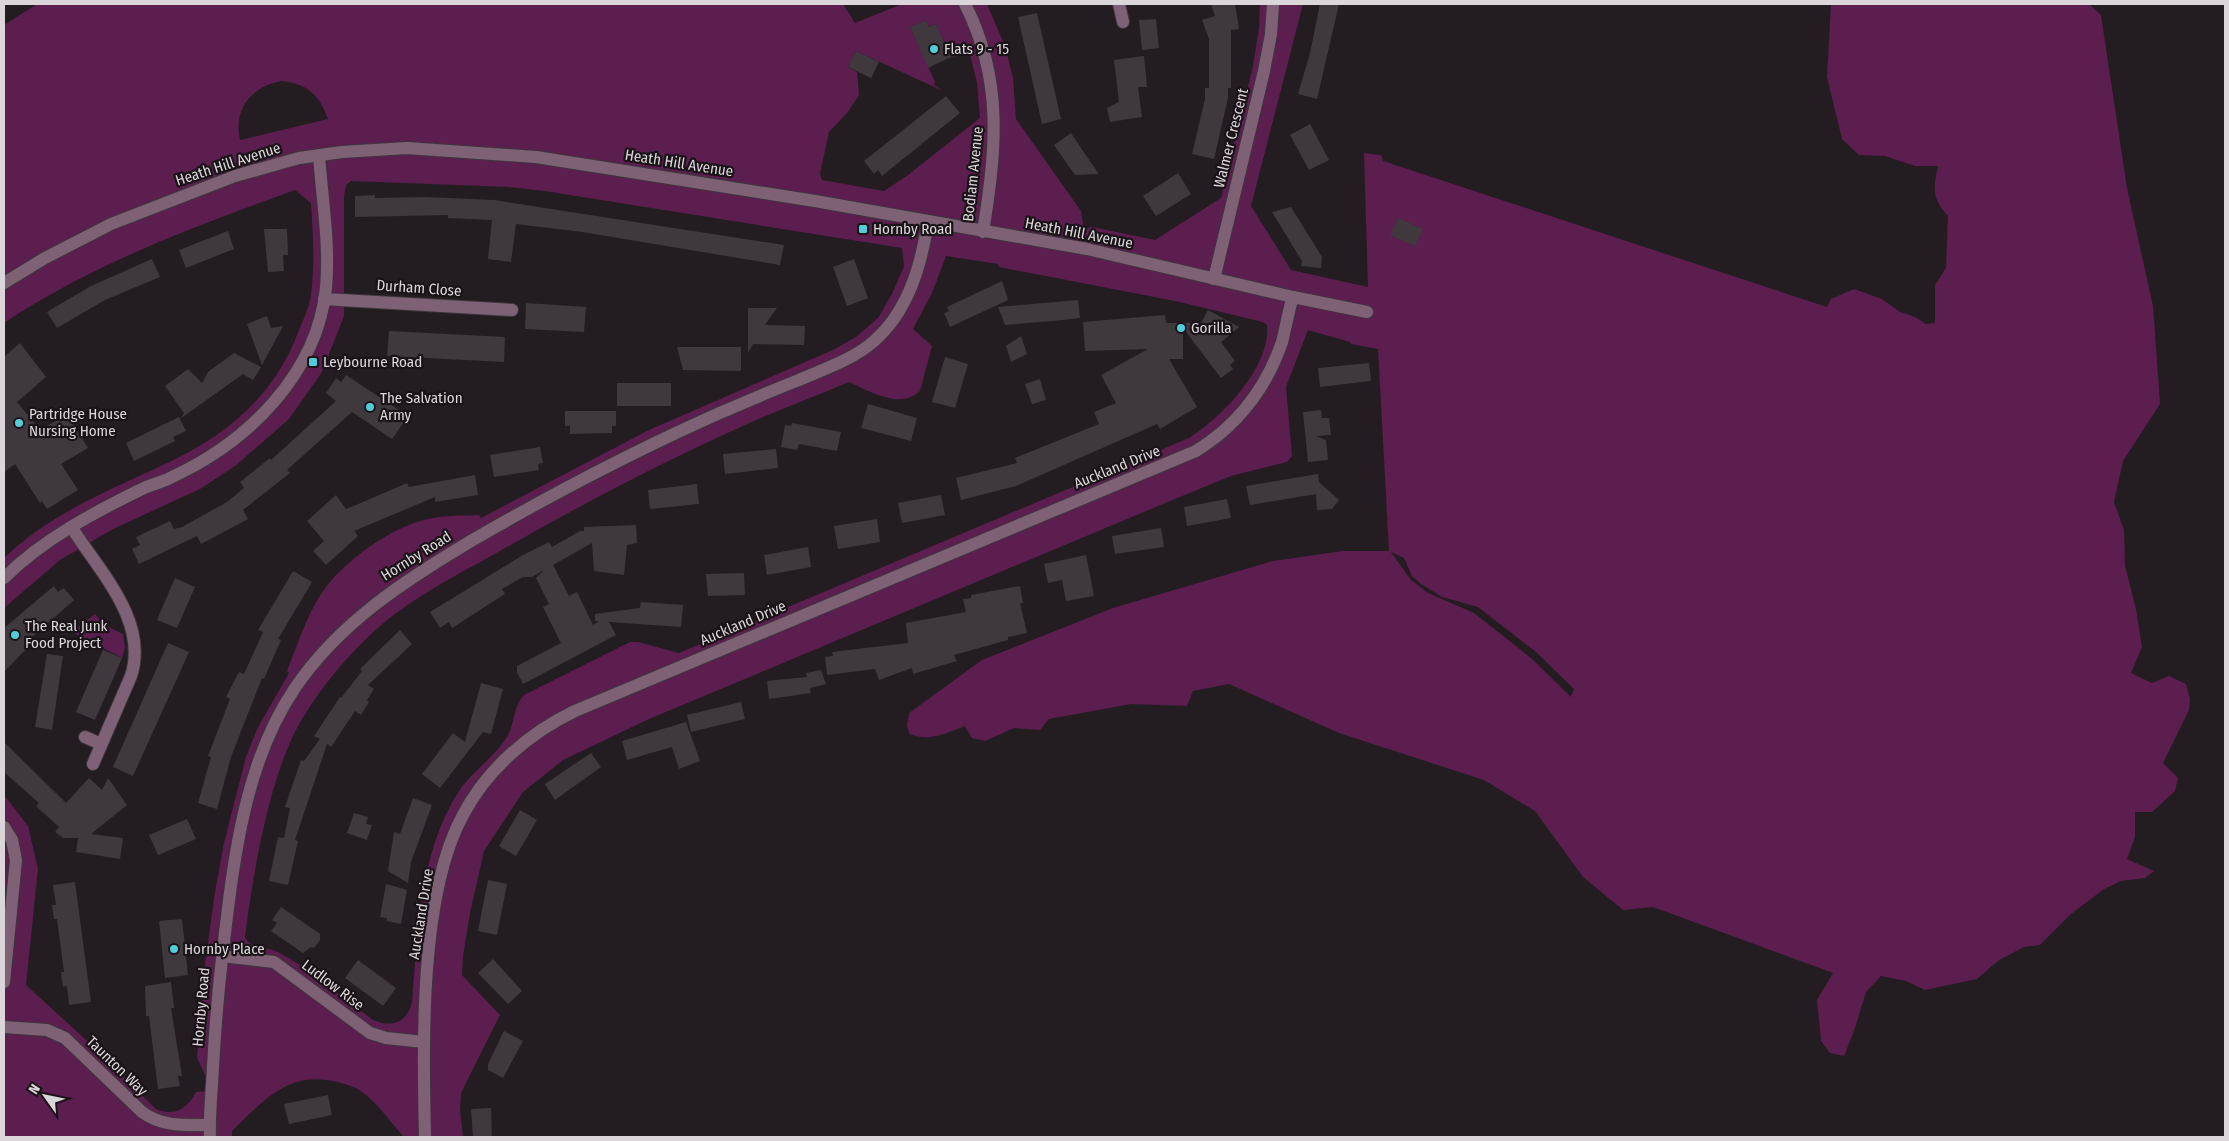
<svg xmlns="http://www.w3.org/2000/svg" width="2229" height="1141" font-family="'Fira Sans Condensed',sans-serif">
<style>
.green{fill:#5c1d4f;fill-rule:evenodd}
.building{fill:#3f383d}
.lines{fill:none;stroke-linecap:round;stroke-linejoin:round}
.minor-casing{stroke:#3d373c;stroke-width:14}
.minor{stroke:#7f6176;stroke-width:12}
.poi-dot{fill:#52ccd6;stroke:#1a1418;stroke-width:2}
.labels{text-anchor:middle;stroke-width:4.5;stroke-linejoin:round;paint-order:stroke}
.poi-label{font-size:15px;fill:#dad6d9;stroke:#1a1418;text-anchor:start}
.street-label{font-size:15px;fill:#dad6d9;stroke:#1a1418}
</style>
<rect width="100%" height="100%" fill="#231d22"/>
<!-- green -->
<g class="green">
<path d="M37,4H843L855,23L902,4H987L1005,46L1013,78L1016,119L1081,211L1084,229L1092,227L1155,240L1221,198L1253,66L1259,28L1260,4H1303L1251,206L1291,270L1368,287L1364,153L1381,155L1383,161L1827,307L1831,299L1854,289L1882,299L1900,312L1915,317L1926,324L1935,323V285L1946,268L1948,216C1932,198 1933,189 1938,166H1915L1885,156L1859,155L1842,139L1827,77L1831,4H2089L2101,15L2127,188L2153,306L2160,404L2123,461L2114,502L2124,530L2125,566L2136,609L2142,647L2131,673L2152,683L2169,676L2186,684L2190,699L2189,710L2163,763L2178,778L2175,791L2152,812H2135V837L2127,859L2154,871L2145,878L2121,881L2104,889L2071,914L2040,945L2024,947L1999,960L1977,979L1925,990L1906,981L1881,976L1866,992L1854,1031L1844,1056L1830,1053L1821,1041L1817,1000L1833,973L1653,907L1623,910L1583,877L1535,811L1484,780L1339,733L1229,684L1193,691L1187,706L1131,704L1049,719L1040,730L1014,728L985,741L972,738L965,726C946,733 930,742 910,734L907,726L909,713L982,660L1113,608L1273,561L1343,551H1389L1378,349L1351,344L1350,342L1308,330L1286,387L1292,456L1287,462L1231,476L1170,501L649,719L563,760L523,792L484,851L470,913L463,956L462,975L500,1015L461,1093L460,1109L463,1137H404C391,1123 378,1103 362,1092C356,1087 345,1084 337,1082C289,1070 264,1100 232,1131V1137H4V795L28,826L38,869L26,985L85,1039L156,1109C175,1117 187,1109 196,1092L213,1091L197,1058L204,972L215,892L224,843L246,757L257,729L289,673L287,671C297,646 306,617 321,594C342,562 394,524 433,518C448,515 464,516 479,515L481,518L649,430L833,350L856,337L878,318L892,294L904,266L902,248L545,191L509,187L351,181L346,185L344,197V316L322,372L289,419L235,466L200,489L113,529L60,560L4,608V558C53,512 104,493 163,465C226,436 275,396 299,330C304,318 310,306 311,294C315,263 313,233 311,203L295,190C194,227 94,263 4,323V25ZM926,20L929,27L936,24L951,57L970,54L977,83L980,118L908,175L884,191L822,180L820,174L829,132L847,113L859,95L857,72L848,67L856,51L943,91L934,85L935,82L910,27ZM281,81C306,83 320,95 328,119L240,140C233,109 251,87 281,81ZM946,256L998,264L999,267L1175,301L1263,322L1267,325C1271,367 1222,417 1189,438L679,653L638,642H630L524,695C512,708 515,727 505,740C492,759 472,772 459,791C419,853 418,932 412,1002C407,1023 392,1028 373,1020C342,997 312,970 278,952C269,947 250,949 245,937C253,875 268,783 297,728C315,695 341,663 367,638C405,601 455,576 500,551C579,506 660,463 743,426C778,410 814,397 849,382C869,391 900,410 920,391L932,346L913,329L932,293ZM1391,552L1404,558L1412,576L1421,584L1442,597L1478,607L1536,652L1574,689L1571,697L1531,658L1474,613L1428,593L1411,580Z"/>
<polygon points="95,614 104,625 123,634 125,648 122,658 72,632"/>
</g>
<!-- building -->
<g class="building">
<polygon points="1211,4 1235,4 1239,29 1231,30 1231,88 1228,88 1228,98 1214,159 1192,154 1205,99 1205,88 1209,88 1209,39 1202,20 1215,16"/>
<polygon points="1320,4 1339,4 1317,99 1298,94 1310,53"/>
<polygon points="1037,13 1061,119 1042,124 1018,17"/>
<polygon points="1156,19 1159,48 1142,50 1139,20"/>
<polygon points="926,20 929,27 936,24 951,57 928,68 910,27"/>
<polygon points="856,51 879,62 871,78 848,67"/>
<polygon points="1144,56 1147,87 1138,87 1142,117 1110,122 1107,108 1119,102 1114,60"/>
<polygon points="946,96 960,113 882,176 878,170 874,174 864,161"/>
<polygon points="1310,124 1329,160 1309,170 1290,135"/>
<polygon points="1071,133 1085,154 1099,174 1075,175 1054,145"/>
<polygon points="1178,173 1191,194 1156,216 1143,196"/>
<polygon points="375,195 375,198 425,197 494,200 784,245 780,265 582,232 516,224 511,262 488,259 492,220 448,218 448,215 355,217 355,196"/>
<polygon points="1291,207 1322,257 1321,268 1301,266 1302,261 1272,212"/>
<polygon points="1398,218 1423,229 1415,246 1390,235"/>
<polygon points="264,229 287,229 288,255 283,255 284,271 268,272"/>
<polygon points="228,231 234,249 186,268 179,250"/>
<polygon points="152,259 160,277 105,300 57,328 47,312 91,286"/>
<polygon points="854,259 868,298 847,306 833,267"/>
<polygon points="1002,281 1008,300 950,327 944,313 949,311 947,307"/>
<polygon points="1078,300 1080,318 1053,321 1005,325 998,307"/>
<polygon points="526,303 586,307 584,332 525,329"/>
<polygon points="748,308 777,308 765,325 805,326 804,345 753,344 748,353"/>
<polygon points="1208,310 1239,327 1221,342 1235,361 1230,365 1233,369 1221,378 1183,328 1183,359 1169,359 1197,407 1160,429 1157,424 1016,486 961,500 956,478 1017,463 1015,458 1099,424 1094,412 1116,403 1101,375 1148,349 1085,351 1083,322 1165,315 1166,323 1201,323"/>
<polygon points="267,316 271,328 283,326 262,365 247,324"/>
<polygon points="389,331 505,337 504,362 387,356"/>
<polygon points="1021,336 1027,354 1011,362 1006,346"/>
<polygon points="20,343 46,377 17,402 40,430 67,414 88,448 61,464 78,490 47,509 42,501 40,503 15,464 4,472 4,357"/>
<polygon points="677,347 741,347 741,371 683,370"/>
<polygon points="234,353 261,367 253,380 243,374 180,419 184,413 165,386 188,369 202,383 208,372"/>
<polygon points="945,357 968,364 955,408 932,402"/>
<polygon points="1369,363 1371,381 1320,387 1318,368"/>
<polygon points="346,375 408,416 392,439 352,412 287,470 290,473 243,510 248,519 201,544 197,536 139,564 132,549 140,545 136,537 170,521 174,529 182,527 227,502 244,488 240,482 270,458 271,460 336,401 326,393 336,378 341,382"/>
<polygon points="1040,379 1046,400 1032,404 1025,384"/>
<rect x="617" y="383" width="54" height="23"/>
<polygon points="868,404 917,418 911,441 861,428"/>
<polygon points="1321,410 1322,418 1329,418 1331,435 1316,436 1326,440 1328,460 1308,462 1303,412"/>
<polygon points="565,411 616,411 616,426 612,426 612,433 570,434 570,426 565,426"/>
<polygon points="179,417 186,431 173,437 175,441 134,461 126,443"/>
<polygon points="792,423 841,432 837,451 799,444 797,450 781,447 785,425 791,426"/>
<polygon points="540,447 543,463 538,464 539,470 494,477 490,455"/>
<polygon points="776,449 778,468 725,474 723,454"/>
<polygon points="1318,474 1319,482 1339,500 1332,509 1317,510 1316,494 1250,505 1246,486"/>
<polygon points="475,475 478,495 435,502 435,497 354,531 358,536 326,565 313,551 324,541 307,521 336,495 346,509 349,508 407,483 409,487"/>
<polygon points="697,484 699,504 650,509 648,490"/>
<polygon points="941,495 945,515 902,523 898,503"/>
<polygon points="1227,499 1231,518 1187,526 1184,507"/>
<polygon points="877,519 880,542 838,549 834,526"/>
<polygon points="636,525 637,543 627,545 624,575 594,571 592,543 553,565 569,596 577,592 593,625 599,621 595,621 595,614 640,608 641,602 683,605 681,627 609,622 616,635 523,684 517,672 517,666 561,643 543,607 549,604 536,578 544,570 532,577 523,577 502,589 505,594 452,628 449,622 440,628 430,612 523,555 549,542 552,547 580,531 584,531 584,527"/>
<polygon points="1161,528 1164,547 1115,554 1112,536"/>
<polygon points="808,547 811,567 767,575 764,555"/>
<polygon points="1086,555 1094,596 1066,601 1062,580 1048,583 1044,564"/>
<polygon points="293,571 312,582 278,639 281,640 264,679 262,678 231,757 217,809 198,803 211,757 208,756 230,699 226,697 239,672 244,674 263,632 258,630"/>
<polygon points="744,573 745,595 708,596 706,574"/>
<polygon points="175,578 195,587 177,628 157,620"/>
<polygon points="54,586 58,592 64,588 74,600 31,638 34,641 4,672 4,628"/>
<polygon points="1020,586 1023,603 1020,603 1027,633 1008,637 1008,640 954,655 957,661 913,674 912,668 879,680 875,669 827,675 825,657 833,656 832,652 908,643 906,623 966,612 963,599 971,598 971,595"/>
<polygon points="400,630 412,644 368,685 374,689 367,700 369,702 361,715 355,711 331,747 327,744 295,840 298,841 288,885 269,881 278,837 284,838 290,808 285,807 301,760 304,761 320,739 314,736 340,697 341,698 362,671 360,669"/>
<polygon points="168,643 189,652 133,776 113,767"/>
<polygon points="103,650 122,658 95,720 76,712"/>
<polygon points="47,654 63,656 52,730 35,727"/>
<polygon points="821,670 826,684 810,688 811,693 769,699 767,681 807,677 806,673"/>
<polygon points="481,683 503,689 491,734 483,732 440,788 422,774 453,733 465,742"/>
<polygon points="741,702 745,719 691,732 687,715"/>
<polygon points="686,722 700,761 679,769 672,747 627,760 622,741"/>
<polygon points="4,742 66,803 89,778 102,790 108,778 127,805 91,834 123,838 120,859 76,852 78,838 63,838 55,832 59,827 36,806 39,803 4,772"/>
<polygon points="591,753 601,767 555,800 545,784"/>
<polygon points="413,798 432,805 411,862 408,883 388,871 394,832 400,834"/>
<polygon points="520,810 537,820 516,856 499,846"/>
<polygon points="354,813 368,817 366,824 372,825 367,840 347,833"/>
<polygon points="187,819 196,839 158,855 149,835"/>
<polygon points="488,880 507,884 497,935 478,931"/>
<polygon points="75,882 91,1002 69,1005 67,986 63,987 61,972 64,972 57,919 54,919 52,905 56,905 53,885"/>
<polygon points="386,884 407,890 401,924 387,921 387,918 380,917"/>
<polygon points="281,907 320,934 320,940 314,948 311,947 303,953 271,931 277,923 272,920"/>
<polygon points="182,919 188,975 165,978 159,921"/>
<polygon points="493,959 522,991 508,1004 478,973"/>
<polygon points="358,960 396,988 383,1006 345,978"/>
<polygon points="171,982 174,1008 171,1008 182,1076 178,1076 180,1086 158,1089 149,1016 146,1016 145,986"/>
<polygon points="504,1031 523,1041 503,1078 488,1070 488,1064"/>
<polygon points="328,1095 332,1115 289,1124 284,1104"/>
<polygon points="491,1108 492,1137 473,1137 471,1109"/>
</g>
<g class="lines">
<!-- minor casing -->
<g class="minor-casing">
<g id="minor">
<path d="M965,4C1004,81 996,150 983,232"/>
<polyline points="1119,4 1123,22"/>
<polyline points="1214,279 1264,71 1271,34 1273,4"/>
<polyline points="4,283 45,258 111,224 235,176 299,158 342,152 407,148 536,157 815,201 1087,249 1293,297 1367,312"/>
<polyline points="324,299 512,310"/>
<path d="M72,528C99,571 149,621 131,676L93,764"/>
<path d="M4,578C43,539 95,512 144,488C153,484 163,482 172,477C248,442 317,374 326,288C330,244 322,199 319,155"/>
<polyline points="85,737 101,744"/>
<polyline points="4,827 12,840 16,860 4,982"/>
<polyline points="222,956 274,962 370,1033 386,1038 424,1042"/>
<path d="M4,1027L47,1030L65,1038L142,1112C162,1127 185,1125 209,1125"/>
<path d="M210,1137C209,1114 212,1090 213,1067C215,1030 218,994 222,958C233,867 242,766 295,688C339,623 404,581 471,541C552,494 636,450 722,412C748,401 773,390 799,380C824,369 852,360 873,342C908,312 921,266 928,222"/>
<path d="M425,1137C423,1046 419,895 463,815C487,769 529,733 575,711L1196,451C1238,425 1266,389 1282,342C1286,327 1288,312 1293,297"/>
</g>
</g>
<!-- minor -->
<use href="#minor" class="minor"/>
</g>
<!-- markers -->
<g class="poi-dot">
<circle cx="934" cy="49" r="5"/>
<rect x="858" y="224" width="10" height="10" rx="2.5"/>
<circle cx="1181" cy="328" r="5"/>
<rect x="308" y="357" width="10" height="10" rx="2.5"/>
<circle cx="370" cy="407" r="5"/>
<circle cx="19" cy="423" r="5"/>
<circle cx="15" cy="635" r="5"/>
<circle cx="174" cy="949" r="5"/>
</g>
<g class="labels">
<!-- poi labels -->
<g class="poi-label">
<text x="944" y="54">Flats 9 - 15</text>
<text x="873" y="234">Hornby Road</text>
<text x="1191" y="333">Gorilla</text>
<text x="323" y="367">Leybourne Road</text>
<text x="380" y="403">The Salvation<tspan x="380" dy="17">Army</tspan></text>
<text x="29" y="419">Partridge House<tspan x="29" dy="17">Nursing Home</tspan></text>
<text x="25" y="631">The Real Junk<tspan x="25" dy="17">Food Project</tspan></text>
<text x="184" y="954">Hornby Place</text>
</g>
<!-- street labels -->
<g class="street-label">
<text transform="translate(1231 138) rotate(-76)" y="5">Walmer Crescent</text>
<text transform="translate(679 163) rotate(9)" y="5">Heath Hill Avenue</text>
<text transform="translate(228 164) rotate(-18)" y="5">Heath Hill Avenue</text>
<text transform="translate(973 174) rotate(-84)" y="5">Bodiam Avenue</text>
<text transform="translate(1079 233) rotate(11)" y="5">Heath Hill Avenue</text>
<text transform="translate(419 288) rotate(4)" y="5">Durham Close</text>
<text transform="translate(1117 467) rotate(-22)" y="5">Auckland Drive</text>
<text transform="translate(416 556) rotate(-32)" y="5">Hornby Road</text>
<text transform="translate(743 623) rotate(-23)" y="5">Auckland Drive</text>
<text transform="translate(421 914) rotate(-81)" y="5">Auckland Drive</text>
<text transform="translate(333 985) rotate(37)" y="5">Ludlow Rise</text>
<text transform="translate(201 1007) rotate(-85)" y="5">Hornby Road</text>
<text transform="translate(117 1066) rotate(44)" y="5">Taunton Way</text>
</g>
</g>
<!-- border -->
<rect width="2229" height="1141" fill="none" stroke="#dad6d9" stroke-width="10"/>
<!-- north arrow -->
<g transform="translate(45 1096) rotate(303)" stroke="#1a1418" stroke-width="4" paint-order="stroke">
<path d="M0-4L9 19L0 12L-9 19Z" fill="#dad6d9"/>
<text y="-8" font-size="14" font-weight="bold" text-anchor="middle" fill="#dad6d9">N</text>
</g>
</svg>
